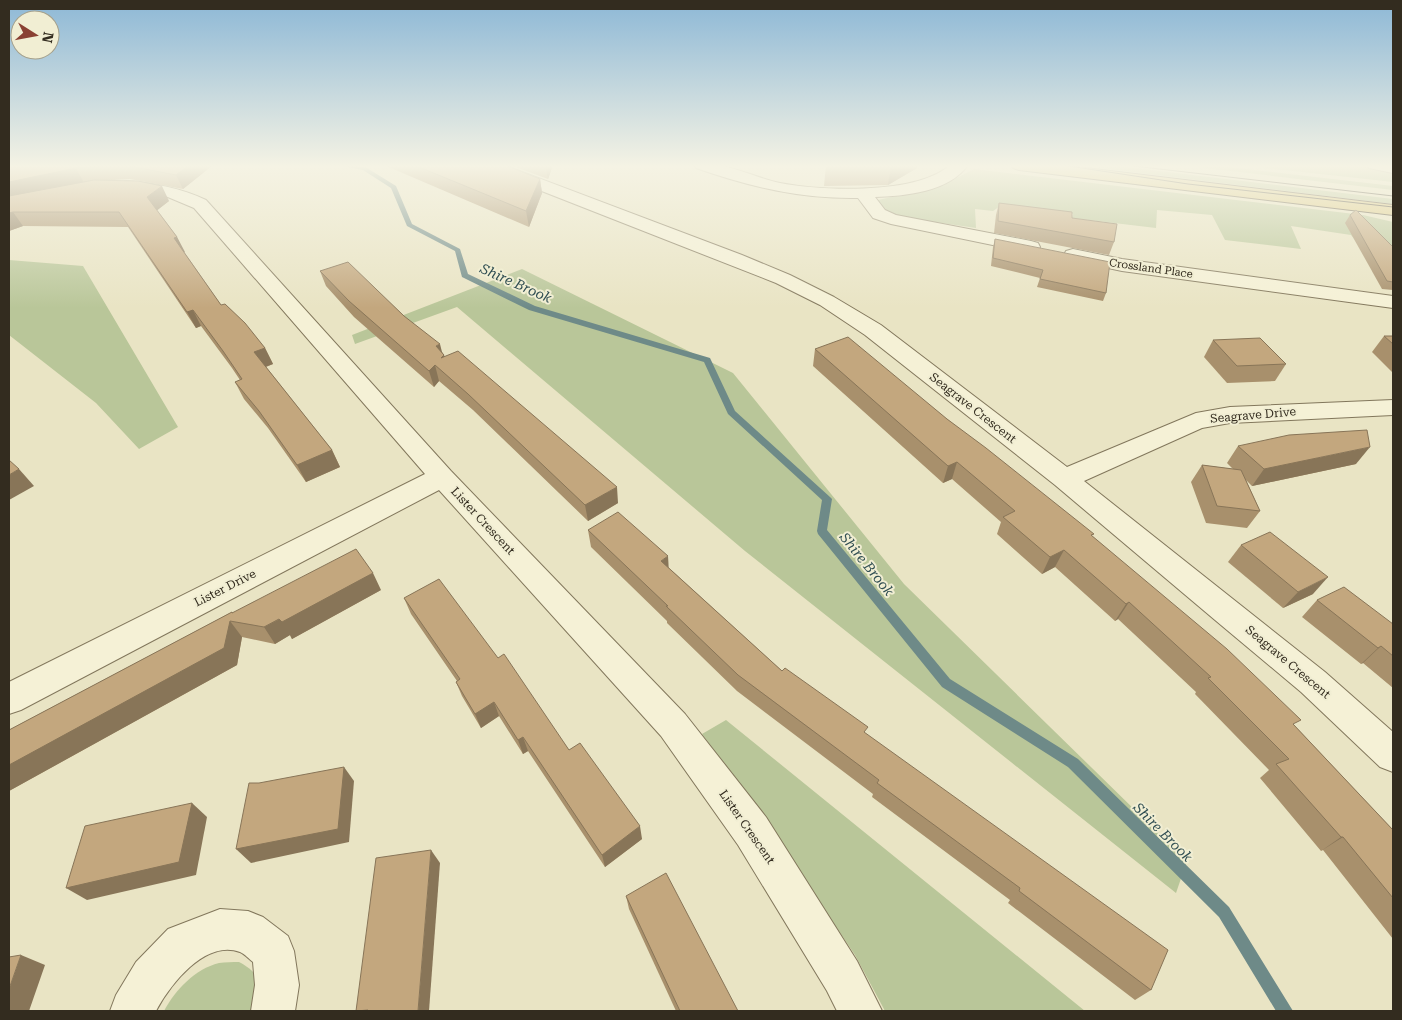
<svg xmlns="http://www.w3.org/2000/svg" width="1402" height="1020" font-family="'Roboto Serif',serif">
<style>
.green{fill:#b9c699}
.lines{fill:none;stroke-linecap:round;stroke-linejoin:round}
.stream{fill:#6e8a88;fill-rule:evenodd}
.minor-casing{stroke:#82775c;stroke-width:2}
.trunk-casing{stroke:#504530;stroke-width:2}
.minor{fill:#f5f1d6;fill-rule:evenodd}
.trunk{fill:#dcc87e;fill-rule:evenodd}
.tram{stroke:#332c1f;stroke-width:1}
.wall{fill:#a8906c}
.shaded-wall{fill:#887558}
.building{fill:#c3a77e;stroke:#887558}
.labels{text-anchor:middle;stroke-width:4;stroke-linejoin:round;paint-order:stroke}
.far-street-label{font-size:11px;fill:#332c1f;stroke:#f1eed3}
.street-label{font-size:12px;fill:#332c1f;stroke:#f1eed3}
.water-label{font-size:14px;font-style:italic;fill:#304e52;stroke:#f1eed3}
</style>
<rect width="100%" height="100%" fill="#e9e4c4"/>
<!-- green -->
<g class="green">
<polygon points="1075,165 1109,165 1393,199 1393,204"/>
<polygon points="1179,165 1211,165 1393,186 1393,190"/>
<polygon points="1238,165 1358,165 1393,171 1393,182"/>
<polygon points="974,169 1363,215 1393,222 1393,262 1358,244 1351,235 1291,226 1301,249 1225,240 1212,215 1157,210 1156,228 1072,218 1073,214 1003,204 993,211 975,209 976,228 887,215 869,202 941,186"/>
<polygon points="9,260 83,266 178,427 139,449 96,403 9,335"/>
<polygon points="522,269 733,373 904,584 1187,861 1176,893 745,551 457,307 355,344 352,335"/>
<polygon points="726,720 1085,1011 885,1011 855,955 768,826 702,734"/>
<path d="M239,962C262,974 263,987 259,1011H164C175,990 195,969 219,963C225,962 233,962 239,962Z"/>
</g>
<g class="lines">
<!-- stream -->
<polygon class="stream" points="336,165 352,165 367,168 396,186 412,224 460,249 468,274 535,306 710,358 735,411 830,497 832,499 827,530 950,679 1078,759 1229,907 1293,1011 1276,1011 1219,917 1068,767 942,687 818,534 817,531 822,500 728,414 704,362 529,310 462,277 455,251 407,226 391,188 363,170"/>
<!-- minor casing -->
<g class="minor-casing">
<g id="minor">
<polygon points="481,165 504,165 742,255 790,275 834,297 881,325 1067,467 1196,413 1230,407 1393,400 1393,415 1230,423 1202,428 1084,481 1325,672 1393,732 1393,772 1380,767 1301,692 1215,620 1055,485 865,335 820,305 776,283 483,168"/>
<path d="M694,165C702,165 710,164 717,165C735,167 760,179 780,183C822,191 917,195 950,165H968C949,192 905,196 875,197L885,210L896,215L1031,241L1038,243L1040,247L1038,251L1031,253L891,224L873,218L858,198C801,199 750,187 696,168Z"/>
<polygon points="1367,165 1393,165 1393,173 1369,168"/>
<path d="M126,181C154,183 181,188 206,200L451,471L685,714L766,817L857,961L882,1011H837L827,991L738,845L661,736L439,490L21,710L9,714V682L425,474L194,208L163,195L120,189L118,186L120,183Z"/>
<polygon points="1073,249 1122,259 1393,296 1393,308 1122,271 1066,259 1064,255 1066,251"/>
<path d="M220,909L248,911L263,917L288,936L294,951L299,985L295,1011H251L255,985L253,962C249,959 245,954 240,952C205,939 170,985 156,1011H110L116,995L136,962L168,929Z"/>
</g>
</g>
<!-- trunk casing -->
<g class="trunk-casing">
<polygon id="trunk" points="1011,165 1061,165 1393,205 1393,215 1019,170 1013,168"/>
</g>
<!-- minor -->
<use href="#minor" class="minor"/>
<!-- trunk -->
<use href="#trunk" class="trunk"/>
<!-- tram -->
<g class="tram">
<polyline points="1062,165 1188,184 1393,207"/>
<polyline points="1125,165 1393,196"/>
</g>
</g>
<!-- wall -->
<g class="wall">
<polygon points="9,165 213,165 183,189 130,179 113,180 169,201 157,210 177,237 184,252 221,305 265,348 273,364 266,367 332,450 340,467 306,482 268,428 244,399 235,382 240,380 232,368 201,326 196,328 128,227 23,226 9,231"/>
<polygon points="384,165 505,165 540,179 542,193 529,227"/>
<polygon points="510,165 553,165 548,179"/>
<polygon points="826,165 917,165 917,168 888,185 824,186"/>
<polygon points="999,203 1072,218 1114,242 1109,255 994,233 996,215"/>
<polygon points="1350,215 1393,247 1393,290 1382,289 1345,223"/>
<polygon points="995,239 1106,293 1103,301 1037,287 1040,278 991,266 993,247"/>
<polygon points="320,271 442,352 445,357 618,503 588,521 473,410 439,381 434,387 354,317 326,286"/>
<polygon points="1384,336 1393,336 1393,373 1372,352"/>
<polygon points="1213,340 1286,364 1275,381 1227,383 1204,357"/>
<polygon points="815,349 947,419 1092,536 1295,726 1393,830 1393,939 1323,850 1321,851 1260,778 1269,770 1195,694 1196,692 1118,619 1115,621 1055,567 1042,574 997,534 1001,522 952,479 943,483 813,366"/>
<polygon points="1238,446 1356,464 1252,486 1246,480 1260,511 1247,528 1206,523 1191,482 1202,465 1233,469 1227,463"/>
<polygon points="588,530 669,568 782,671 866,734 1151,990 1135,1000 1008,903 1010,900 872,797 873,794 737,691 667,623 667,621 591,547"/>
<polygon points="1241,545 1313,594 1283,608 1228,562"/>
<polygon points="381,590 292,639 290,635 275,644 242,637 237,665 9,791 9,730 232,612 233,613"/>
<polygon points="404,598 498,658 569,750 642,839 605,867 528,751 523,754 499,716 481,728 462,696 456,682 457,681 411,614"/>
<polygon points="1317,600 1393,624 1393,688 1363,663 1361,664 1302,617"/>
<polygon points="626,896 738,1011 676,1011 629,909"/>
</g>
<!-- shaded-wall -->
<g class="shaded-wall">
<polygon points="189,165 213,165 183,189 176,175"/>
<polygon points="545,165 553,165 548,179"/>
<polygon points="891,165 917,165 917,168 888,185"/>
<polygon points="76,168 84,183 9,198 9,182"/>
<polygon points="540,179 542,193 529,227 526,211"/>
<polygon points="162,186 169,201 155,212 147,197"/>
<polygon points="13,212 23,226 9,231 9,213"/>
<polygon points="177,237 185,252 182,253 174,238"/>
<polygon points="193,310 201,326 196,328 187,312"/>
<polygon points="440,344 443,356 444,355 449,371 436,346"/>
<polygon points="265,348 273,364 262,368 254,352"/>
<polygon points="435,365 439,381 434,387 429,371"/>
<polygon points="1370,447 1356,464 1252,486 1264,469"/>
<polygon points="332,450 340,467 306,482 297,465"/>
<polygon points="957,462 952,479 943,483 948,466"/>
<polygon points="19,469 34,486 9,500 9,475"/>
<polygon points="617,487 618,503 588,521 585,505"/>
<polygon points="1064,550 1055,567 1042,574 1050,557"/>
<polygon points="668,556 669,573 661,561"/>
<polygon points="373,573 381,590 292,639 290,635 275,644 264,627"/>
<polygon points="1328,577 1313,594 1283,608 1298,592"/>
<polygon points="1129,602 1118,619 1115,621 1126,604"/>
<polygon points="230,621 242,637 237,665 9,791 9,765"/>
<polygon points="1381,646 1363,663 1361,664 1378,648"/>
<polygon points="494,702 499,716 481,728 475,714"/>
<polygon points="523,737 528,751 523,754 518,740"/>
<polygon points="344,767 354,781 349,842 251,863 236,849"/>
<polygon points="192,803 207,817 196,875 87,900 66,888"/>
<polygon points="640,826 642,839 605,867 602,855"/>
<polygon points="1341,837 1343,837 1321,851"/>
<polygon points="431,850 440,863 429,1011 418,1011"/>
<polygon points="21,955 45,965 29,1011 9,1011 9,989"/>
</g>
<!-- building -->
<g class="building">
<polygon points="9,165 119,165 76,168 9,182"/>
<polygon points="124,165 189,165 176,175"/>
<polygon points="414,165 505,165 540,179 526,211"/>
<polygon points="94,180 138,181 162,186 147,197 177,237 174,238 221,305 225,304 245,323 265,348 254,352 332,450 297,465 259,411 235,382 242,379 223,351 193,310 187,312 119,212 13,212 9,213 9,196"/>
<polygon points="999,203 1072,212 1072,218 1117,224 1114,242 998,221"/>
<polygon points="1356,210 1393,247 1393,282 1387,281 1350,215"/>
<polygon points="995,239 1110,262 1106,293 1040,279 1043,270 993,258"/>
<polygon points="348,262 404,316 440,344 436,346 444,355 441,358 458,351 617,487 585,505 468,394 435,365 429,371 349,301 320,271"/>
<polygon points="1384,336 1393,336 1393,344"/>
<polygon points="848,337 947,419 986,448 1094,534 1091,535 1227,649 1301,720 1293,724 1393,830 1393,898 1343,837 1341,837 1276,764 1289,759 1208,678 1211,677 1129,602 1126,604 1064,550 1050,557 1003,517 1015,511 957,462 948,466 815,349"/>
<polygon points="1260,338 1286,364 1237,366 1213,340"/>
<polygon points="1367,430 1370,447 1264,469 1238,446 1289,435"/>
<polygon points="9,460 19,469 9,475"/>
<polygon points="1202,465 1241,470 1260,511 1217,506"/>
<polygon points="618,512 668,556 661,561 782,671 785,668 868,727 864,732 1168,950 1151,990 1019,891 1020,888 877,783 879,780 738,675 666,606 668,606 588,530"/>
<polygon points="1270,532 1328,577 1298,592 1241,545"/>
<polygon points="356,549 373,573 282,622 279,619 264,627 230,621 224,648 9,765 9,730 232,612 232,613"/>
<polygon points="439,579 498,658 504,654 569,750 580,743 640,826 602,855 523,737 518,740 494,702 475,714 456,682 460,679 404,598"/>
<polygon points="1344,587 1393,624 1393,656 1381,646 1378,648 1317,600"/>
<polygon points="344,767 338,829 236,849 249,783 259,783"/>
<polygon points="192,803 179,862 66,888 85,826"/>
<polygon points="431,850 418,1011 368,1011 368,1010 356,1011 376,858"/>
<polygon points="666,873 738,1011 680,1011 626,896"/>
<polygon points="21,955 9,989 9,957"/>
</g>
<!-- sky -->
<linearGradient id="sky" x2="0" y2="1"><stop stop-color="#8db8d6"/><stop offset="0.54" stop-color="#f5f3e4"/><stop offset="1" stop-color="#f5f3e4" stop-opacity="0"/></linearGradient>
<rect width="1402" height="308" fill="url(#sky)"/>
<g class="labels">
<!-- far-street labels -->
<g class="far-street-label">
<text transform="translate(1151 268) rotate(8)" y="4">Crossland Place</text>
</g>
<!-- street labels -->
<g class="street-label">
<text transform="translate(973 408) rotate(38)" y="4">Seagrave Crescent</text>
<text transform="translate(1253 415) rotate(-5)" y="4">Seagrave Drive</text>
<text transform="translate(483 521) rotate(47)" y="4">Lister Crescent</text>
<text transform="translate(225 588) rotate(-27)" y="4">Lister Drive</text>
<text transform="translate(1288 662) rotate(40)" y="4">Seagrave Crescent</text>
<text transform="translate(747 827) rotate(55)" y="4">Lister Crescent</text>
</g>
<!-- water labels -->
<g class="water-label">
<text transform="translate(516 283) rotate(24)" y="5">Shire Brook</text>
<text transform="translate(867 564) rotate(51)" y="5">Shire Brook</text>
<text transform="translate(1163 832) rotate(45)" y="5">Shire Brook</text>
</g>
</g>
<!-- border -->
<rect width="1402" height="1020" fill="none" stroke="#332c1f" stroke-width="20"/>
<!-- north arrow -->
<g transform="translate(35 35) rotate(101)"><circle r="24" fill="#f1eed3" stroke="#a5a08b"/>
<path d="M0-4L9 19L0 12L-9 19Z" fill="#8a4133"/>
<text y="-8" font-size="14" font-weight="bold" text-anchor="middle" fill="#332c1f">N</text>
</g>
</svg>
